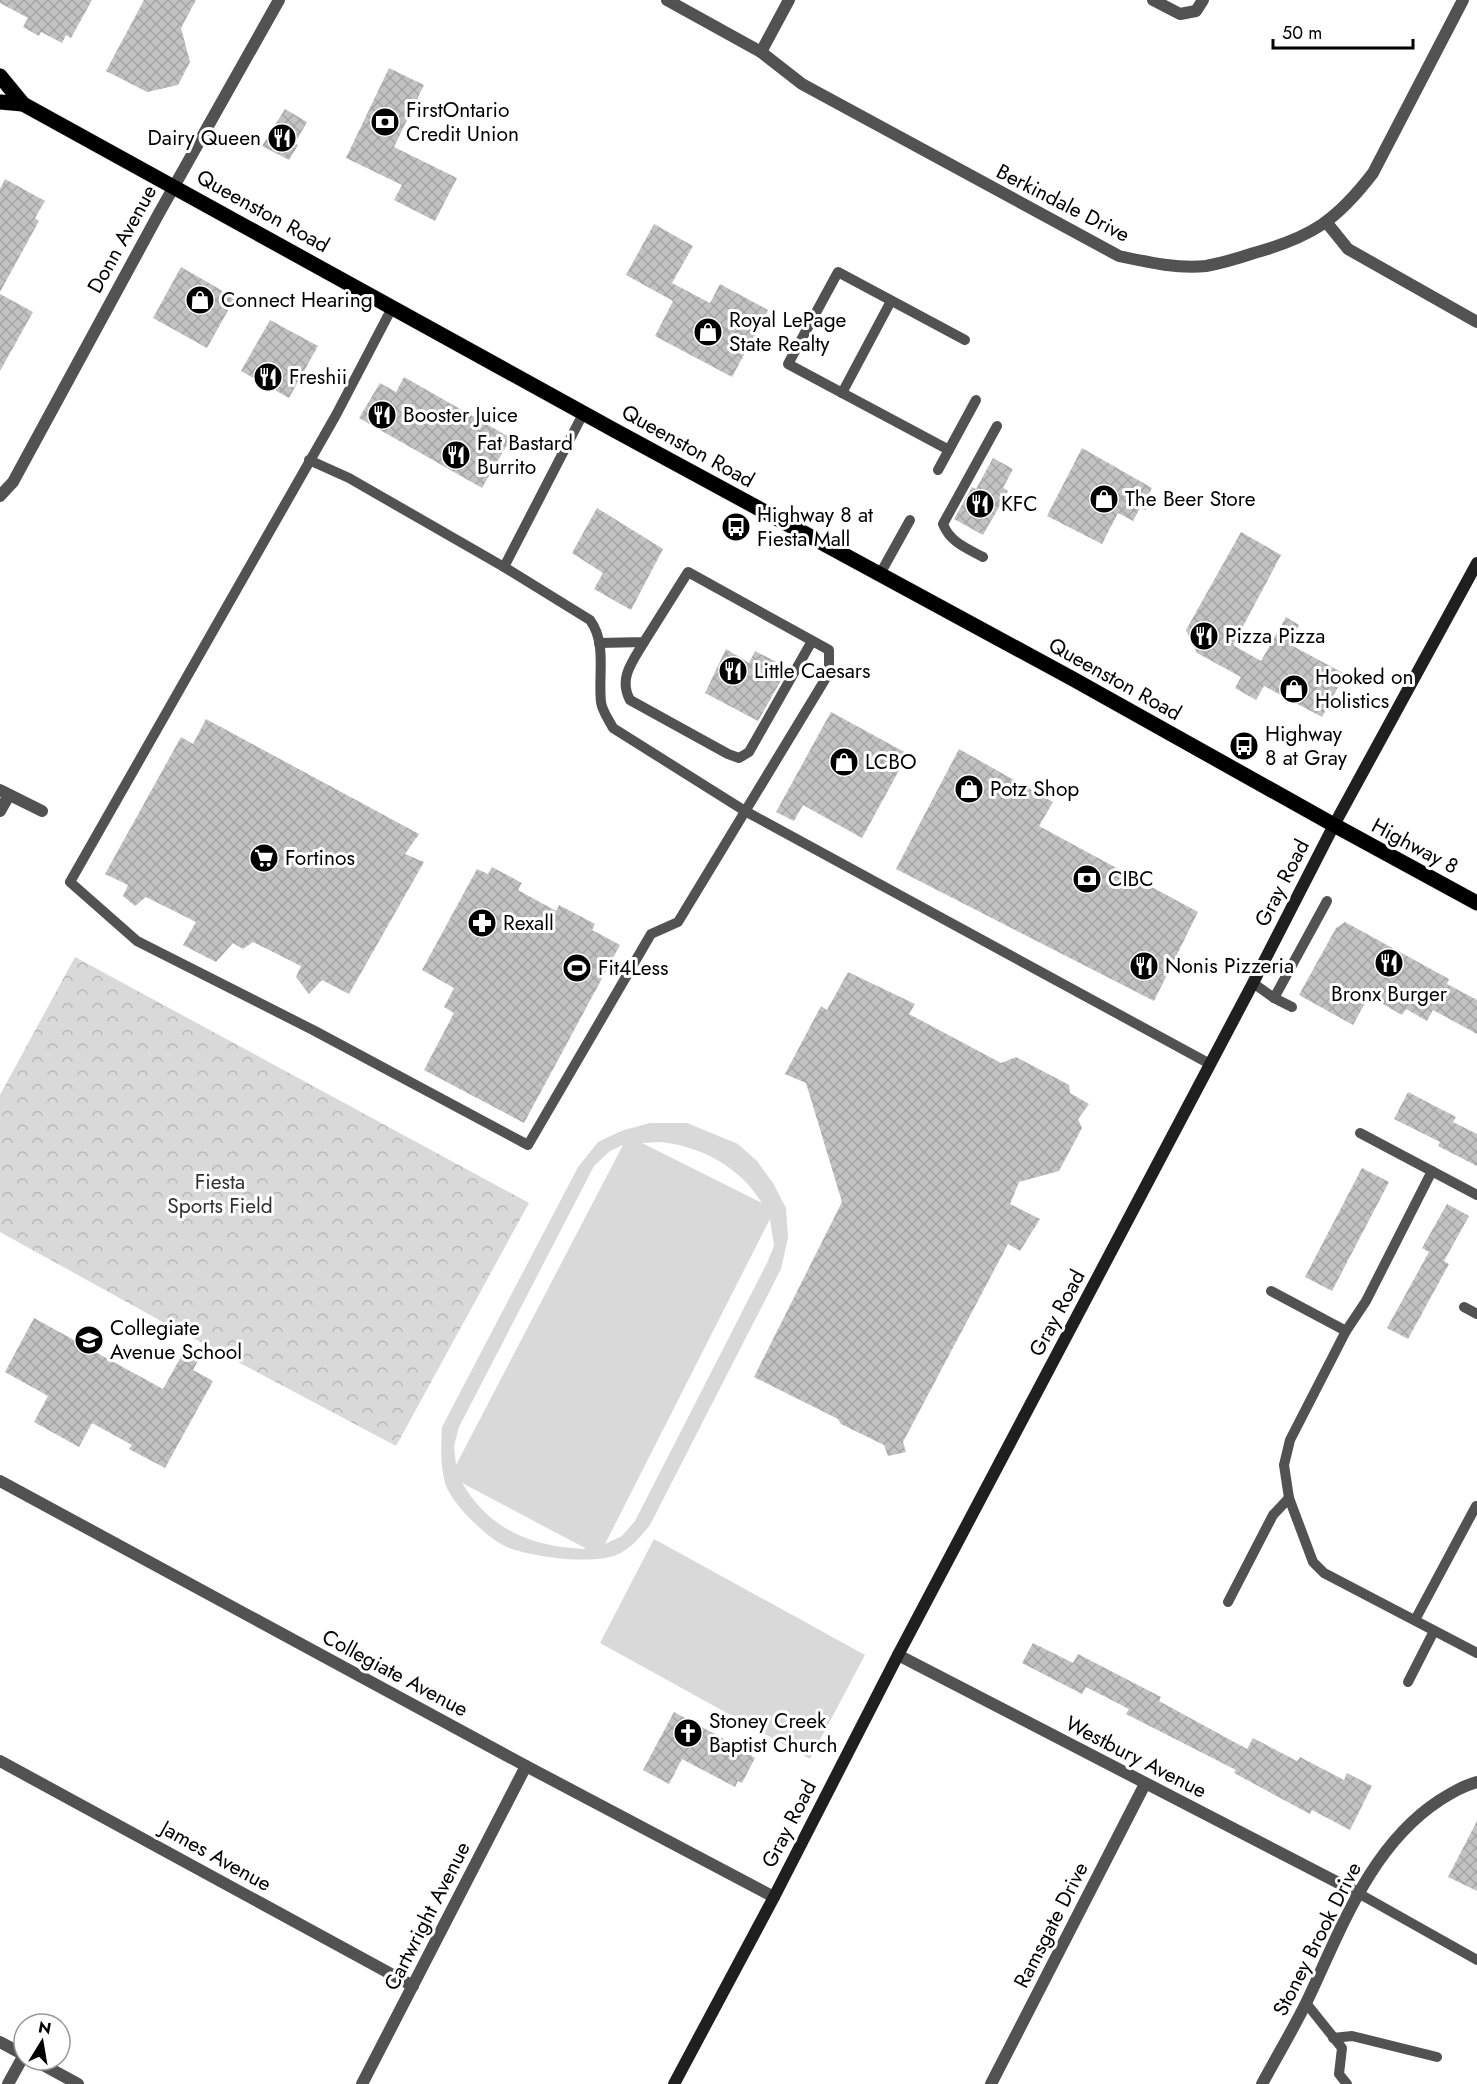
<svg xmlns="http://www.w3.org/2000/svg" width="1477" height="2084" font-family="Jost,sans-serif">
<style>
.green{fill:#d9d9d9;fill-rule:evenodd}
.park{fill:url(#park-crowns)}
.building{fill:url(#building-cross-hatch)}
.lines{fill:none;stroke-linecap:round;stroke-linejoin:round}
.primary-casing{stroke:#dbdbdb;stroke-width:16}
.lane{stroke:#525252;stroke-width:10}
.street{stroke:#525252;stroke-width:12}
.secondary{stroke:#1f1f1f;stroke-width:12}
.primary{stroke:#000;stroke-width:15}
.labels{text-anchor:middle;stroke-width:6;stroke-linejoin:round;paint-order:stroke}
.poi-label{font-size:21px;fill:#000;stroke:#fff;text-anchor:start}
.street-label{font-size:21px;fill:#000;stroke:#fff}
.park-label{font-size:21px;fill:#303030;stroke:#fff}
</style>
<defs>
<pattern id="park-crowns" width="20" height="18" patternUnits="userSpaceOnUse" patternTransform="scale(1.5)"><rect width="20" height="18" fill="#d9d9d9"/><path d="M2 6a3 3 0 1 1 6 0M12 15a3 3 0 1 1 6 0" fill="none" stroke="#b8b8b8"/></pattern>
<pattern id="building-cross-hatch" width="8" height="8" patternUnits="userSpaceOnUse" patternTransform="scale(1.5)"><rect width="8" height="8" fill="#c2c2c2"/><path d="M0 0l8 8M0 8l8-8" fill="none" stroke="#a5a5a5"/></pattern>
</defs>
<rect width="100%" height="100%" fill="#fff"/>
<!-- green -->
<g class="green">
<path d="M650,1123H687L738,1144L757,1161L773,1183L786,1208L788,1238L781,1269L650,1525C640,1537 631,1549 616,1555C592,1565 532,1557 507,1547C488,1539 454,1506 446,1486C440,1467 441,1446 442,1427L578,1167L598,1142L621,1131ZM660,1142C701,1146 740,1167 762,1203L642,1143ZM623,1145L456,1465L454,1446L459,1427L594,1166L610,1151ZM770,1219L774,1246L767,1263L635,1521L622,1536L605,1544ZM462,1483L585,1548V1549C532,1547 490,1530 462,1483Z"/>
<polygon points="654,1539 865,1655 810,1759 600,1643"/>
</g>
<!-- park -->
<polygon class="park" points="75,957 529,1203 396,1446 161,1321 0,1232 0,1095"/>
<!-- building -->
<g class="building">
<polygon points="0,0 92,0 71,38 66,35 62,43 41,32 39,36 23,27 28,18 0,3"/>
<polygon points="144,0 196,0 181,28 190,62 178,85 147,92 106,71"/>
<polygon points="389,68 424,85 394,147 457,178 435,221 394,200 402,185 346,158"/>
<polygon points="285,109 307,122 295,143 298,145 289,160 262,146"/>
<polygon points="5,179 45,201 35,218 39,221 0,292 0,189"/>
<polygon points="654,224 693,246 672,283 710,303 720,284 768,310 732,377 655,336 673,301 626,275"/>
<polygon points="181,267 235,298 207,348 153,318"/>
<polygon points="0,294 33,312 0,371"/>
<polygon points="270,320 318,346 289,398 241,371"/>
<polygon points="404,377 511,438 482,488 359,418 380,383 396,392"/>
<polygon points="1082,448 1152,488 1149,494 1153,503 1145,510 1140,508 1133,521 1118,513 1102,544 1047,516"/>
<polygon points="993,458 1013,469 1003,488 1008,491 983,535 954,519 972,487 976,489"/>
<polygon points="597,508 663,549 631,610 594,589 603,573 572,553"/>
<polygon points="1241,532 1281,555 1233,645 1261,661 1286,617 1299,625 1289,644 1345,674 1322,717 1264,686 1256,700 1235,688 1241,677 1197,653 1186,630"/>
<polygon points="726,649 749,663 755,651 788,668 758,721 705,693"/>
<polygon points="831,712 908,754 862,838 803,805 794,821 776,812"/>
<polygon points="206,719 419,834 405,854 424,862 349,994 322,980 309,994 296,977 301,966 253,942 243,949 233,943 216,962 183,945 196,922 146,897 135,906 123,896 128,885 105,874 181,737 193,744"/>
<polygon points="959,749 1053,802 1039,826 1198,912 1154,1001 896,869"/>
<polygon points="492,867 522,883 518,890 556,911 559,905 595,924 592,930 620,945 524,1123 424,1070 454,1013 444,1007 454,988 422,970 477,869 488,874"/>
<polygon points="1345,922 1449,979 1447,984 1477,1000 1477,1034 1433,1010 1427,1021 1406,1009 1402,1015 1369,996 1353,1025 1299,995 1336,928"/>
<polygon points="848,972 915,1004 909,1014 1001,1063 1016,1057 1069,1085 1070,1093 1089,1104 1078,1119 1082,1128 1059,1171 1019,1182 1010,1204 1040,1219 1020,1251 1008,1244 903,1442 906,1452 888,1456 884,1445 841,1424 838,1419 754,1377 842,1202 806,1083 785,1074 821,1006 827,1010"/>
<polygon points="1408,1092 1456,1117 1453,1122 1477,1134 1477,1166 1438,1146 1440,1142 1394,1119"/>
<polygon points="1362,1168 1389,1182 1332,1291 1305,1277"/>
<polygon points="1447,1204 1469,1216 1444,1261 1449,1264 1408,1339 1387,1328 1429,1252 1422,1248"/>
<polygon points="34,1318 74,1340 79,1332 93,1339 88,1348 163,1389 183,1353 198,1361 193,1370 213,1381 165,1468 129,1449 132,1445 92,1423 79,1447 34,1422 48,1396 5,1372"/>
<polygon points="1033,1643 1073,1663 1078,1654 1161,1697 1159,1701 1247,1749 1253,1738 1297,1761 1300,1757 1344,1780 1347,1773 1372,1786 1350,1830 1312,1810 1310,1814 1234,1773 1236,1770 1126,1714 1129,1709 1086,1687 1082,1694 1022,1663"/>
<polygon points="674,1712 752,1754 751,1756 755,1758 742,1783 738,1781 735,1787 682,1759 669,1784 643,1770"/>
<polygon points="1477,1821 1477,1891 1448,1877"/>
</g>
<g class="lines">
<!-- primary casing -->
<g class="primary-casing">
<g id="primary">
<polyline points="0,76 23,104 614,430 1073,679 1334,825 1477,903"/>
<polyline points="0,102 23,104"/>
</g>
</g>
<!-- lane -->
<g class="lane">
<polyline points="393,306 336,415 70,882 137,941 313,1030 528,1145 651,934 678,922 829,673 829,650 688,572 644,642 599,643"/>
<polyline points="842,393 891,301"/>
<path d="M584,412L504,567L590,620C607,643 598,675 601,702C602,711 609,720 613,728L745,811L1210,1064"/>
<polyline points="949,450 788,364 838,272 965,340"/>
<polyline points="309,460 349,478 504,567"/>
<polyline points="938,470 976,400"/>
<path d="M983,557C966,548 950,542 943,524L997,426"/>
<polyline points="880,574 910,520"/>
<path d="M644,642C633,661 618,678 630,700L728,754L739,758L749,752L812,641"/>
<polyline points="1253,983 1274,998 1327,901"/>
<polyline points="1274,998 1292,1007"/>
<polyline points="1360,1133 1477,1195"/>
<polyline points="1432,1171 1366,1301 1346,1331 1290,1440 1284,1465 1289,1498 1313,1562 1324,1573 1477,1653"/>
<polyline points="1271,1291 1346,1331"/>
<polyline points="1464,1307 1477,1314"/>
<polyline points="1228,1602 1273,1515 1289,1498"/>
<polyline points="1415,1620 1476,1506"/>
<polyline points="1408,1682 1434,1631"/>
<polyline points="1358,1893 1477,1960"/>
<polyline points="1306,2003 1342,2048 1339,2074 1347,2084"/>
<polyline points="1333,2038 1352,2036 1437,2057"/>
</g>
<!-- street -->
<g class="street">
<path d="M667,0L761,52L802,84L1119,256C1147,262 1177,269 1206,266C1222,263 1239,258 1254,253C1312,237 1337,220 1373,173L1463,0"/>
<polyline points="1153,0 1180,14 1196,11 1203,0"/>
<polyline points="761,52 789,0"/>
<polyline points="1327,223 1348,249 1477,322"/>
<polyline points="0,496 13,482 158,215 279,0"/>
<polyline points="0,790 42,811"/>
<polyline points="0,811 9,795"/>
<polyline points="0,1481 526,1766 774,1897"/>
<polyline points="898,1655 1358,1893"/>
<polyline points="0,1761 413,1986"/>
<polyline points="0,2042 24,2055"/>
<polyline points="34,2060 78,2084"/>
<polyline points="8,2084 24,2055"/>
<polyline points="362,2084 526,1766"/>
<polyline points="991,2084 1145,1784"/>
<path d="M1262,2084C1277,2056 1294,2028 1308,1999C1342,1927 1371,1845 1440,1800C1453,1792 1463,1786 1477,1782"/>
</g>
<!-- secondary -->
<polyline class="secondary" points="674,2084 774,1897 898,1655 1253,983 1334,825 1477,563"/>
<!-- primary -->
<use href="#primary" class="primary"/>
</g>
<!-- icons -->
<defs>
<g id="bank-disc" transform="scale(1.5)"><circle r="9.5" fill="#000" stroke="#fff"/><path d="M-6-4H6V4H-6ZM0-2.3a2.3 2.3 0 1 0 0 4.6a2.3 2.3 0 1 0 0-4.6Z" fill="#fff"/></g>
<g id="restaurant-disc" transform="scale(1.5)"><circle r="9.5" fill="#000" stroke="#fff"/><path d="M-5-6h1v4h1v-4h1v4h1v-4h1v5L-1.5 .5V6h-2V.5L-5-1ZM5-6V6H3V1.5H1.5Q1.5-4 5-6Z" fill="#fff"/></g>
<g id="shop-disc" transform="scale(1.5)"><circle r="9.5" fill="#000" stroke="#fff"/><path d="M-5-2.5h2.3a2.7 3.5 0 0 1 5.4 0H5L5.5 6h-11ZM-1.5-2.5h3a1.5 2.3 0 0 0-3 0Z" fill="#fff"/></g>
<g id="bus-disc" transform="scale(1.5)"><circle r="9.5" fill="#000" stroke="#fff"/><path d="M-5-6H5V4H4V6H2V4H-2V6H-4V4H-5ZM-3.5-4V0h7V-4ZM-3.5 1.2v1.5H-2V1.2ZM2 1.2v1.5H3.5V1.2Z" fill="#fff"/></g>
<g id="supermarket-disc" transform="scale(1.5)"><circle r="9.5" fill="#000" stroke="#fff"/><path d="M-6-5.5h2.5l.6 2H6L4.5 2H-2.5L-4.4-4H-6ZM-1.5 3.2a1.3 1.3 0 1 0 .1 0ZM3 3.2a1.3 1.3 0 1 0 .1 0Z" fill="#fff"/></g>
<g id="pharmacy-disc" transform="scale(1.5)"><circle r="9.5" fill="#000" stroke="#fff"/><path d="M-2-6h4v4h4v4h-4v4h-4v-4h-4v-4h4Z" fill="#fff"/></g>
<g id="stadium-disc" transform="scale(1.5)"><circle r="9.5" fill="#000" stroke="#fff"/><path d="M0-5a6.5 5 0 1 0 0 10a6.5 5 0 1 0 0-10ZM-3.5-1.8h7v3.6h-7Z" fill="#fff"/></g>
<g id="school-disc" transform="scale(1.5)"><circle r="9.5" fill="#000" stroke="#fff"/><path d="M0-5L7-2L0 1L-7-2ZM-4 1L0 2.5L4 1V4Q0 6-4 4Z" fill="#fff"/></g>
<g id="church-disc" transform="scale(1.5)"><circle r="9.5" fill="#000" stroke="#fff"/><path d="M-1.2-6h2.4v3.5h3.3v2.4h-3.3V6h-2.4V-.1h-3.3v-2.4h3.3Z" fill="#fff"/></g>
</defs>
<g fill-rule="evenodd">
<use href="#bank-disc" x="385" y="122"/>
<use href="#restaurant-disc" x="282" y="138"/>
<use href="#shop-disc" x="200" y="300"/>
<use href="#shop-disc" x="708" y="332"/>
<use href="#restaurant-disc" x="268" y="377"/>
<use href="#restaurant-disc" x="382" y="415"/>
<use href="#restaurant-disc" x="456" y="455"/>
<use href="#shop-disc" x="1104" y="499"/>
<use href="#restaurant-disc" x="980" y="504"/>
<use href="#bus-disc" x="736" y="527"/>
<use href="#restaurant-disc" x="1204" y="636"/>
<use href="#restaurant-disc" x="733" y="671"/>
<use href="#shop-disc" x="1294" y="689"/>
<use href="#bus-disc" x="1244" y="746"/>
<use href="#shop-disc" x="844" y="762"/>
<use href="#shop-disc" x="969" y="789"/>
<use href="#supermarket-disc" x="264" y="858"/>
<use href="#bank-disc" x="1087" y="879"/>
<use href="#pharmacy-disc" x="482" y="923"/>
<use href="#restaurant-disc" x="1389" y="963"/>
<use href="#restaurant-disc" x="1144" y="966"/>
<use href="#stadium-disc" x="577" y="968"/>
<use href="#school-disc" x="89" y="1340"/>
<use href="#church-disc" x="688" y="1733"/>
</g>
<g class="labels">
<!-- poi labels -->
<g class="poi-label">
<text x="406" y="117">FirstOntario<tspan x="406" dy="24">Credit Union</tspan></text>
<text x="261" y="145" text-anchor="end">Dairy Queen</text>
<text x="221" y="307">Connect Hearing</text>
<text x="729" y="327">Royal LePage<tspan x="729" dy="24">State Realty</tspan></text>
<text x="289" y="384">Freshii</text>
<text x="403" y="422">Booster Juice</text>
<text x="477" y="450">Fat Bastard<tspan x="477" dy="24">Burrito</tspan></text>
<text x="1125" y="506">The Beer Store</text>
<text x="1001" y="511">KFC</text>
<text x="757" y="522">Highway 8 at<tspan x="757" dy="24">Fiesta Mall</tspan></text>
<text x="1225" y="643">Pizza Pizza</text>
<text x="754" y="678">Little Caesars</text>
<text x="1315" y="684">Hooked on<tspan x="1315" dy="24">Holistics</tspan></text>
<text x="1265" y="741">Highway<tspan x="1265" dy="24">8 at Gray</tspan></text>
<text x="865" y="769">LCBO</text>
<text x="990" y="796">Potz Shop</text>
<text x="285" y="865">Fortinos</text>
<text x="1108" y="886">CIBC</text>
<text x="503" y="930">Rexall</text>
<text x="1165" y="973">Nonis Pizzeria</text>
<text x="598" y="975">Fit4Less</text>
<text x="1389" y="1001" text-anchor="middle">Bronx Burger</text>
<text x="110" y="1335">Collegiate<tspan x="110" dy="24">Avenue School</tspan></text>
<text x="709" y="1728">Stoney Creek<tspan x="709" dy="24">Baptist Church</tspan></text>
</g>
<!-- street labels -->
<g class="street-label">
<text transform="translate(1063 203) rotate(27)" y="7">Berkindale Drive</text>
<text transform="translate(263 211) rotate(29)" y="7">Queenston Road</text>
<text transform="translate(122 239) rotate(-61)" y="7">Donn Avenue</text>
<text transform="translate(688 446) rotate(29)" y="7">Queenston Road</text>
<text transform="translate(1115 679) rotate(29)" y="7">Queenston Road</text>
<text transform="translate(1415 846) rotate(28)" y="7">Highway 8</text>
<text transform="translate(1282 883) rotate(-63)" y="7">Gray Road</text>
<text transform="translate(1057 1313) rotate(-62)" y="7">Gray Road</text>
<text transform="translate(395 1673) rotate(28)" y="7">Collegiate Avenue</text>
<text transform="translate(1136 1757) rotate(27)" y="7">Westbury Avenue</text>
<text transform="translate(789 1824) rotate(-63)" y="7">Gray Road</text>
<text transform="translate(216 1856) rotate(29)" y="7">James Avenue</text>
<text transform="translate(427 1916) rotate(-63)" y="7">Cartwright Avenue</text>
<text transform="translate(1051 1925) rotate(-63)" y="7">Ramsgate Drive</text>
<text transform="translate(1317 1939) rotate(-63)" y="7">Stoney Brook Drive</text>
</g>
<!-- park labels -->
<g class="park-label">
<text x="220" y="1189">Fiesta<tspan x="220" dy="24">Sports Field</tspan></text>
</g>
</g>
<!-- north arrow -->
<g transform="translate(42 2042) rotate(11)"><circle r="28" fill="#ffffff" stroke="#999999" stroke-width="1.5"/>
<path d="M0-4.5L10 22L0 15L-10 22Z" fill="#000000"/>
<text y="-9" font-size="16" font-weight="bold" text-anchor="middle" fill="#000000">N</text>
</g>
<!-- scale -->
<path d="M1273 39v9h140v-9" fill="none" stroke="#000000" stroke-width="3"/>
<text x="1282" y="39" font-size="18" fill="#000000" stroke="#ffffff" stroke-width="4.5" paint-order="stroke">50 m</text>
</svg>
